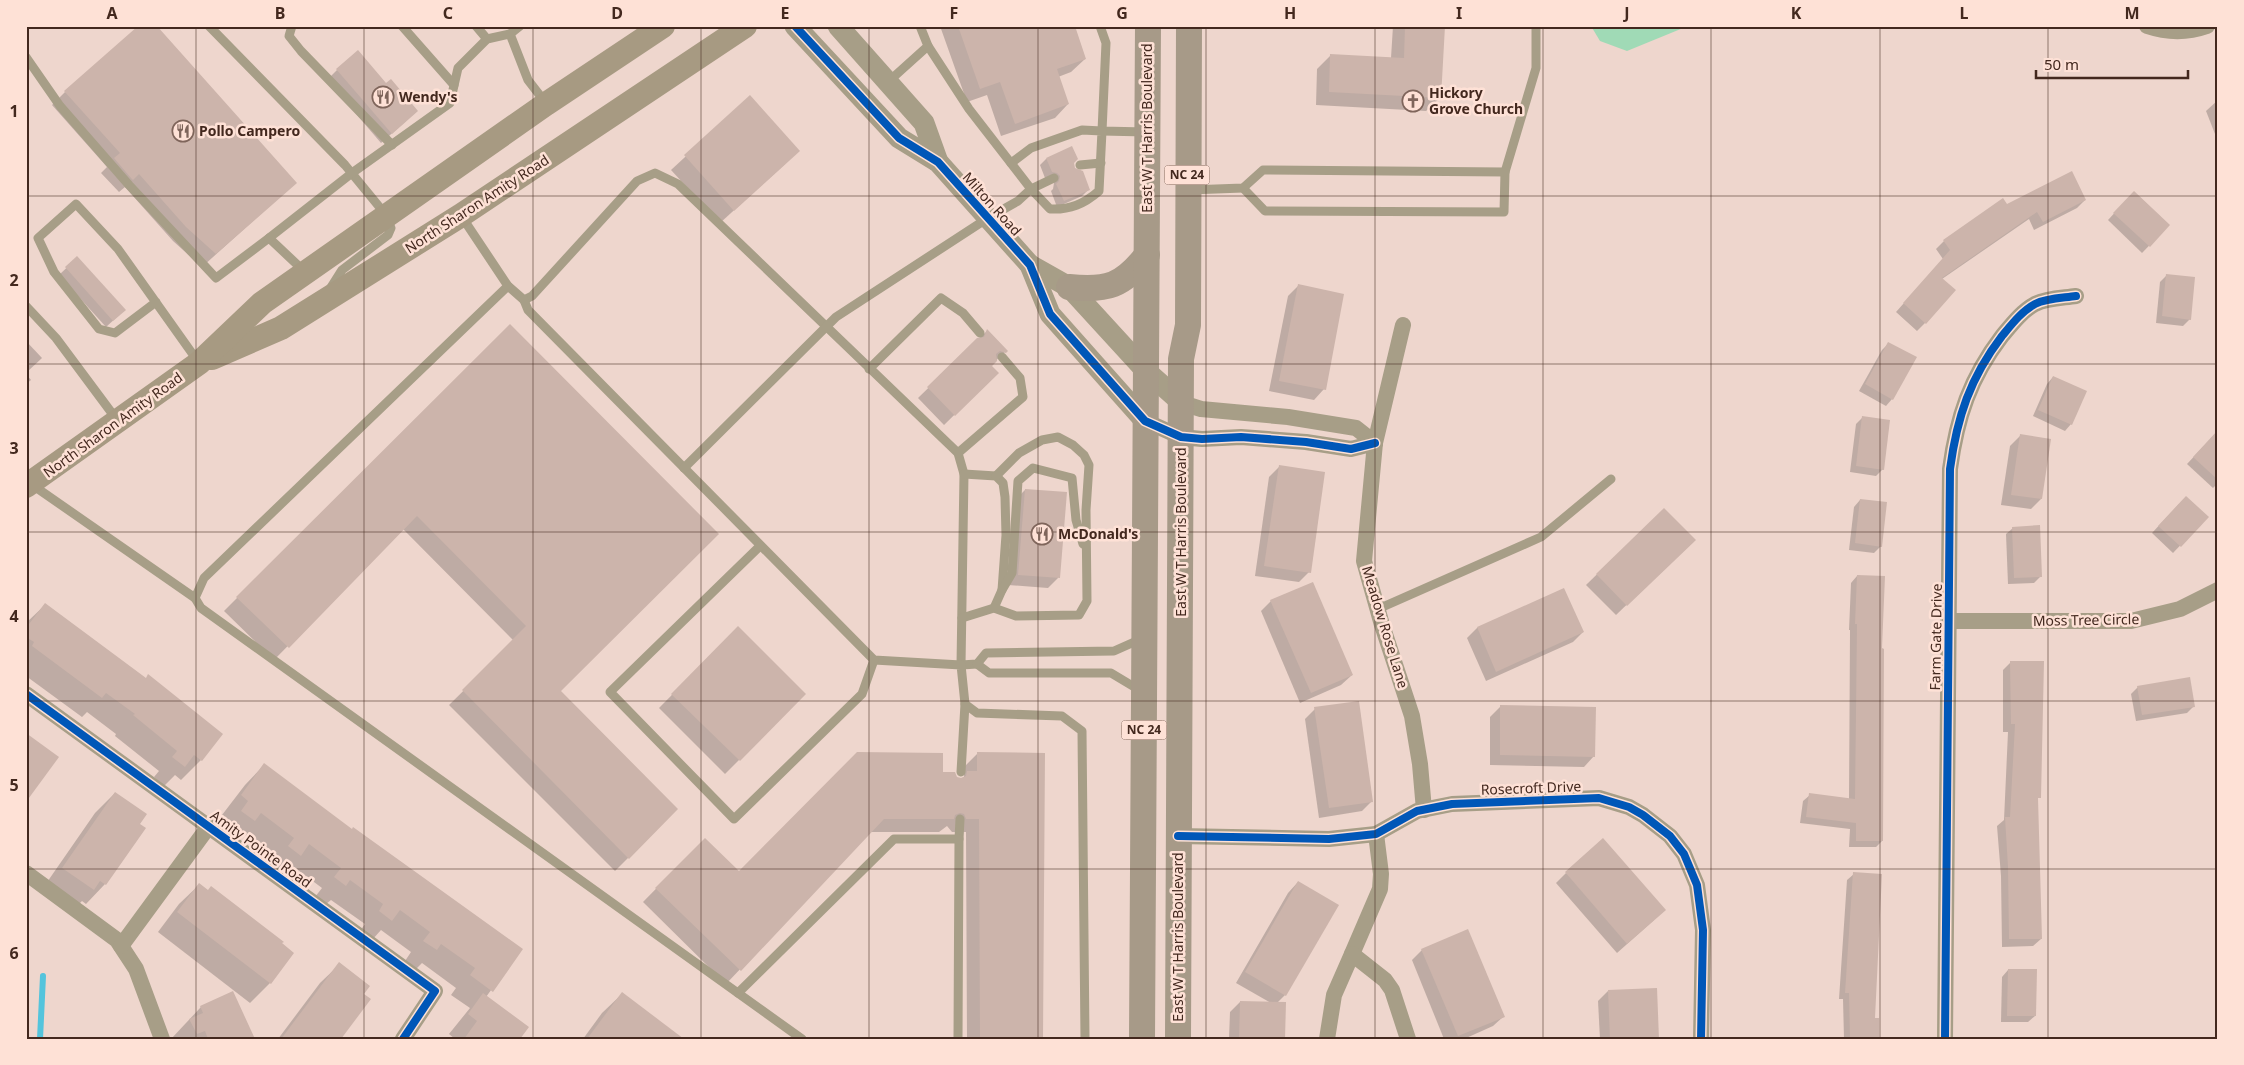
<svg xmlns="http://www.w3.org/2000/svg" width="2244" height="1065" font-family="'Noto Sans',sans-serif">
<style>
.green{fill:#a0dab6}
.shadow{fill:#0003}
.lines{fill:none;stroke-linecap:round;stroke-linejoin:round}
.stream{stroke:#54c4dc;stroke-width:6}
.building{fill:#ccb4ab}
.service{stroke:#a79e87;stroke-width:9}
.minor{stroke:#a79e87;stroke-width:16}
.tertiary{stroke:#a79e87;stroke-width:21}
.secondary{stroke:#a79a82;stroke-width:24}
.primary{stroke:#a79a88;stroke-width:26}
.cycleway-casing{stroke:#fee1d6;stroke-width:11}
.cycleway{stroke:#0057b8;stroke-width:8}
.grid{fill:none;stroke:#43281e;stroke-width:1;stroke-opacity:0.55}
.labels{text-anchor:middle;stroke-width:5;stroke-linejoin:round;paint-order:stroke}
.shield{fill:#fee1d6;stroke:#7b6055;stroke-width:1}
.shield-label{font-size:12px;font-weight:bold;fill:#43281e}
.poi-label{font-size:14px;font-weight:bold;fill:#43281e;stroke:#fee1d6;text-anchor:start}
.street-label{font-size:14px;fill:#43281e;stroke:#fee1d6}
.neatline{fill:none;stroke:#43281e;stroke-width:2}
.grid-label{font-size:16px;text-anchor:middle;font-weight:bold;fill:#43281e}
</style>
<rect width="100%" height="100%" fill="#eed6cd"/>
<!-- green -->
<polygon class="green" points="1591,26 1688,26 1627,51 1600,41"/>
<!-- shadow -->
<g class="shadow">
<polygon points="940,26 1073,26 1085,59 1071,72 1058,77 1068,104 1055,118 1001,136 987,95 967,102"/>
<polygon points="1393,26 1443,26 1440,98 1426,111 1316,105 1317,69 1331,55 1391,58"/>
<polygon points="337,70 385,85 406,121 381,143 327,80"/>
<polygon points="65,92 295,183 202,267 173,241 125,187 119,192 101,173 107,167 52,105"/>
<polygon points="750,97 785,164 720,223 671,170"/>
<polygon points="2218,100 2218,133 2215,134 2206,111"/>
<polygon points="1046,159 1073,162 1074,169 1089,189 1082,196 1057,207 1051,191 1053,189 1054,183 1045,178 1040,165"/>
<polygon points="2134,192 2169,225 2142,253 2108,220"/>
<polygon points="2085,200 2077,208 2034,230 2029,219 1942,279 1925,323 1917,331 1896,312 1943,259 1936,249 1944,241 2006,206"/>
<polygon points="77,258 117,317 106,327 59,275"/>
<polygon points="2166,276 2190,319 2183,326 2156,323 2160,282"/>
<polygon points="1298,286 1324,389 1314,400 1269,391 1288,296"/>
<polygon points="510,326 559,691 677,809 615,871 449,705 514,641 403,529 274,660 224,611"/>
<polygon points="987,331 1006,351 990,366 997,373 944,425 918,398"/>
<polygon points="26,341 42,358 26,373"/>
<polygon points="1889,343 1892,399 1886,406 1859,391 1882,350"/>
<polygon points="26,374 31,380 26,384"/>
<polygon points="2053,377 2071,424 2065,431 2033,416 2047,384"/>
<polygon points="1863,417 1883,469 1876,476 1850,472 1856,424"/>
<polygon points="2218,431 2218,483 2213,488 2187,464"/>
<polygon points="2020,436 2041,499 2031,509 2001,505 2010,446"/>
<polygon points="1279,467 1309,572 1299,582 1255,576 1269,477"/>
<polygon points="1025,490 1065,493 1058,578 1048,588 1008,585 1015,500"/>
<polygon points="1860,500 1881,546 1874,553 1849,550 1854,507"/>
<polygon points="2179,504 2207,517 2173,553 2152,533"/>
<polygon points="1664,509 1694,540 1616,615 1586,585"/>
<polygon points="2013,528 2041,576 2034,583 2008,584 2006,534"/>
<polygon points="1857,576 1882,841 1876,847 1849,847 1850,829 1800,823 1803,801 1810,795 1849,800 1850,630 1849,630 1851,583"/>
<polygon points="1564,590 1583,632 1573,642 1486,681 1467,638 1477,628"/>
<polygon points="1271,601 1352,675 1341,685 1300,703 1261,611"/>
<polygon points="45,605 201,760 181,780 175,775 164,786 154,777 159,771 115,736 116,734 87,712 82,717 26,676 26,623"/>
<polygon points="738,628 805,694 725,774 659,708"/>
<polygon points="2011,662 2039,797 2036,800 2041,939 2033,946 2002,947 2001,876 1997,826 2004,820 2008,732 2003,732 2003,670"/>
<polygon points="2138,687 2194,706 2187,713 2136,721 2131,694"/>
<polygon points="1501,706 1594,756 1584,767 1490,765 1490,717"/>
<polygon points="1315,709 1372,801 1362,811 1319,818 1305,719"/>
<polygon points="978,753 1041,1039 967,1039 966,832 952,832 947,826 939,832 870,832 726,984 643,902 705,839 739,873 942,773 961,779 964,777 964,767"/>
<polygon points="264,765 352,830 521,949 486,997 519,1039 455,1039 449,1034 470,1008 451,995 456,988 422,963 416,969 405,961 411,952 381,930 372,940 360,931 365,924 331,900 326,904 315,897 322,888 290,864 280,874 269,866 275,858 242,833 235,840 222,831 230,821 222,815 245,785"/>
<polygon points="115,793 105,884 86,904 82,901 74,909 43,888 95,813"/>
<polygon points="1566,873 1654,920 1617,953 1556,883"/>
<polygon points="1854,874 1874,1019 1878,1039 1844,1039 1843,999 1839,999 1847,880"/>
<polygon points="1298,882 1285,995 1277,1003 1284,1039 1229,1039 1230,1012 1240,1002 1271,1003 1236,983 1288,893"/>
<polygon points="199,885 293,953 270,983 250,1003 158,932 179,904"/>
<polygon points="1422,950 1504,1016 1493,1026 1464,1039 1444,1039 1412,960"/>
<polygon points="340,964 339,1039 278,1039 320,983"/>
<polygon points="2008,970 2035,1016 2028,1022 2001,1022 2002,977"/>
<polygon points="1608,991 1658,1039 1600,1039 1598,1001"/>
<polygon points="622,994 669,1039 583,1039 602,1013"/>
<polygon points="201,1007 253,1039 171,1039"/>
</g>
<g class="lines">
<!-- stream -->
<polyline class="stream" points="40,1039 43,976"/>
</g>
<!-- building -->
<g class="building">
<polygon points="138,26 157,26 297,183 216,254 186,227 139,174 133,180 131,178 114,158 120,153 64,91"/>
<polygon points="958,26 1075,26 1086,59 1057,69 1069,104 1015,124 1000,82 980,89"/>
<polygon points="1405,26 1445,26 1441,98 1329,92 1330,54 1404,58"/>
<polygon points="358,50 386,83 391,79 418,111 392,134 336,69"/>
<polygon points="750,95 800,151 734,211 684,155"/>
<polygon points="1072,146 1078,159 1074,163 1075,168 1083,171 1090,190 1064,201 1056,184 1059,181 1060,176 1057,173 1052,172 1046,158"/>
<polygon points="2072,171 2086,200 2043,222 2037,212 1942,278 1956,290 1926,324 1903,303 1950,250 1943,240 2003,198 2007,204"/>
<polygon points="2134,191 2170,225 2150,247 2113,213"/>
<polygon points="77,256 126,310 113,321 65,267"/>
<polygon points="2166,274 2195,277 2191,320 2162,316"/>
<polygon points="1298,284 1344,294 1326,390 1279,381"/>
<polygon points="510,324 719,534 561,691 678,809 629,859 462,690 526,626 417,516 289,648 236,597"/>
<polygon points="987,329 1008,351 1006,353 1000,351 996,354 997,361 992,366 999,373 955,416 927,387 977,338 984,337"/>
<polygon points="1888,342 1917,357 1893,400 1865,384"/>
<polygon points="2053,376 2087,391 2072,425 2038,410"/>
<polygon points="1862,416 1890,420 1884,470 1856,466"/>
<polygon points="2218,430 2218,480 2193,457"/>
<polygon points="2020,434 2051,439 2042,499 2011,495"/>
<polygon points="1279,465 1325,472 1311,573 1264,566"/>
<polygon points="1025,489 1067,492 1060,578 1018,575"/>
<polygon points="2186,496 2209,517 2181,547 2158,526"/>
<polygon points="1860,499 1887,502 1882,547 1855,543"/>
<polygon points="1664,508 1696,540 1627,606 1596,574"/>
<polygon points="2040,525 2042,577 2014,578 2012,527"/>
<polygon points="1857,575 1885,576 1882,648 1884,649 1883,841 1856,841 1856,823 1806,817 1809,793 1855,799 1857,624 1855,624"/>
<polygon points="1313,582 1353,675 1311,693 1270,600"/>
<polygon points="1564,588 1584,632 1496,672 1477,627"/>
<polygon points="45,603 146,678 148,674 223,734 202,761 194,755 185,767 172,757 177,751 133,715 135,714 106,693 102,698 32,646 34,642 26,637 26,628"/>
<polygon points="738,626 806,694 740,761 671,694"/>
<polygon points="2010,661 2044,661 2041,798 2038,798 2042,939 2009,939 2008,867 2005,817 2010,817 2015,724 2011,724"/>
<polygon points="2190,677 2195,707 2142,715 2137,686"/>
<polygon points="1359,701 1373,802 1329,808 1314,707"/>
<polygon points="1500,705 1596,707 1595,757 1500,755"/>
<polygon points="26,733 59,757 26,802"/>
<polygon points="857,752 943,753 943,772 955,772 957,777 961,778 966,776 967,771 977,771 977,752 1045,753 1043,1039 980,1039 979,819 966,819 964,814 960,813 955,815 954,819 884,819 741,971 655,888 705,838 739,871"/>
<polygon points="264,763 352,829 353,827 523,949 493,992 470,975 475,968 441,944 437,950 423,941 430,932 400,910 392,921 379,911 383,904 350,880 346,886 334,877 341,868 309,844 301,856 288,846 294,838 261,813 255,821 241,811 248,801 241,795"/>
<polygon points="115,792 147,814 140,824 146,828 106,885 100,881 94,890 62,868"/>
<polygon points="1603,838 1666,910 1627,944 1565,872"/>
<polygon points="1853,872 1882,874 1875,1018 1879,1018 1879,1039 1850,1039 1849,993 1845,993"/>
<polygon points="1298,881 1339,905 1286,996 1245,972"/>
<polygon points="199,883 208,890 211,886 284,942 282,943 294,953 271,984 177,912"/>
<polygon points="1468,929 1505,1017 1458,1036 1421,949"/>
<polygon points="339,962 370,986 364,994 371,999 341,1039 281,1039"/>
<polygon points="2008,969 2037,969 2036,1016 2007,1016"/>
<polygon points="1657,988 1659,1039 1610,1039 1608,990"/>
<polygon points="233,991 255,1039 208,1039 205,1031 197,1034 189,1019 203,1013 200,1006"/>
<polygon points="622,992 684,1039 587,1039"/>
<polygon points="483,993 529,1027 520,1039 464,1039 477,1021 468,1014"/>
<polygon points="1240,1001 1286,1002 1285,1039 1239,1039"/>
</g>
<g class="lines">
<!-- service -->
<g class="service">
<polyline points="209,26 345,165 386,215 391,228 388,235 342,270 330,289"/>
<polyline points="292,26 289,36 301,51 392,145"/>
<polyline points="402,26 454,85"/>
<polyline points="476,26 487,39"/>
<polyline points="1100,26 1106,43 1102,131 1146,132"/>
<polyline points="510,34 528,80 545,102"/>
<polyline points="26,57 60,106 129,185 216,278 269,238 305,272"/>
<polyline points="888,82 928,46 920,26"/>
<path d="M1011,163L1031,148L1082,130L1102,131L1099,191C1084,204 1070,210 1050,209L1031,189L1054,178"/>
<polyline points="1080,165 1101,163"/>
<polyline points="1243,188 1265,211 1504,212 1505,172"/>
<polyline points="1189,190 1243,188 1263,170 1505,172 1536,68 1536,26"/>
<polyline points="462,217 508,286 524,300 532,296 637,181 655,173 678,184 958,453 964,474 961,665 977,664 986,653 1114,651 1141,639"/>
<polyline points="269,238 352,173 450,103 458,68 487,39 510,34 520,26"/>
<polyline points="508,286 204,578 195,598 201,608 802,1039"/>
<polyline points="524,300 528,310 874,660 961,665 965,704 977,713 1062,716 1082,731 1085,1039"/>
<polyline points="156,302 115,333 99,329 54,272 38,238 76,204 118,249 199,363"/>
<polyline points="26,306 56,338 117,420"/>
<polyline points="869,369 941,298 963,313 980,333"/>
<polyline points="958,453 1023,397 1020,378 1002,357"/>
<polyline points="684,468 836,317 988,218 1018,201 1031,189 969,109 928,46"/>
<polyline points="964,474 996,476 1003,483 1005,497 1006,535 1002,590 994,608"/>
<polyline points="31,484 195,598"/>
<polyline points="760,546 610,692 734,819 862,694 874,660"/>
<polyline points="1002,590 1012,573 1018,481 1033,468 1072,478 1076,520 1083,544"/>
<polyline points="1378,609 1541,537 1611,479"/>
<polyline points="962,618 994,608 1016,616 1079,615 1087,601 1086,510 1089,465 1084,455 1073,445 1058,437 1042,440 1019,453 996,476"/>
<polyline points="977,664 989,673 1111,673 1141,691"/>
<polyline points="961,772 965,704"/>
<polyline points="959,839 960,819"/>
<polyline points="738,993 894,839 959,839 958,1039"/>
</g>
<!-- minor -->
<g class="minor">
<path d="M2147,26C2168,33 2187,33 2207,26"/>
<polyline points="1403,325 1375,443 1364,561 1382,625 1412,716 1420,764 1424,810"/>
<polyline points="1182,403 1201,409 1288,417 1356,428 1375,443"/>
<polyline points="1145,421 1181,437 1202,439 1241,437 1306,442 1351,449 1375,443"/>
<polyline points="1948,621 2131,621 2180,609 2218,590"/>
<polyline points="26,694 435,991 403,1039"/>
<polyline points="1178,836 1329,839 1376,834 1417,811 1452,804 1599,798 1629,807 1643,815 1670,836 1684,854 1697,885 1703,930 1701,1039"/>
<polyline points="26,873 117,940 136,969 162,1039"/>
<polyline points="121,946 209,826"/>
<polyline points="1352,954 1380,889 1381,874 1376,834"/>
<polyline points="1327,1039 1334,995 1352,954 1385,980 1392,990 1408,1039"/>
<path d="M1945,1039L1950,469C1957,417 1970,378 2002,336C2012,324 2022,311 2035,304C2047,298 2063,298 2076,296"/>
</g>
<!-- tertiary -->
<g class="tertiary">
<polyline points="795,26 899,138 938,162 1030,265 1050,314 1145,421"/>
<polyline points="838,26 924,123 938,162"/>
<polyline points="1030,265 1069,287 1145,370 1182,403"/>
</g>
<!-- secondary -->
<g class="secondary">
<polyline points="212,358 281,328 460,216 745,26"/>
<polyline points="26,486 199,363 262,303 546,104 663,26"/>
</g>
<!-- primary -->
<g class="primary">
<path d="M1069,287C1107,291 1123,286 1147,255"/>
<polyline points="1142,1039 1148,26"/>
<polyline points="1178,1039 1181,359 1188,325 1189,26"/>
</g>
<!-- cycleway casing -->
<g class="cycleway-casing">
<g id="cycleway">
<polyline points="795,26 899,138 938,162 1030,265 1050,314 1145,421 1181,437 1202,439 1241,437 1306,442 1351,449 1375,443"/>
<polyline points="26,694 435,991 403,1039"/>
<polyline points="1178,836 1329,839 1376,834 1417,811 1452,804 1599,798 1629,807 1643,815 1670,836 1684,854 1697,885 1703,930 1701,1039"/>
<path d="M1945,1039L1950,469C1957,417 1970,378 2002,336C2012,324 2022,311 2035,304C2047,298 2063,298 2076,296"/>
</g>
</g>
<!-- cycleway -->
<use href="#cycleway" class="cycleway"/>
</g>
<!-- grid -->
<path class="grid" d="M196,26V1039M364,26V1039M533,26V1039M701,26V1039M869,26V1039M1038,26V1039M1206,26V1039M1375,26V1039M1543,26V1039M1711,26V1039M1880,26V1039M2048,26V1039M26,196H2218M26,364H2218M26,532H2218M26,701H2218M26,869H2218"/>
<!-- icons -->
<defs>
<g id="restaurant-ring" transform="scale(1.125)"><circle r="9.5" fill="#fee1d6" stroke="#7f655b" stroke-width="1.5"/><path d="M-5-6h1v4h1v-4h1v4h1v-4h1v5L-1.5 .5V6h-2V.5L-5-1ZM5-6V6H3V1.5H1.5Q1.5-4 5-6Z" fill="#7f655b"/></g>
<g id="church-ring" transform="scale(1.125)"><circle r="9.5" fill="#fee1d6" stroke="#7f655b" stroke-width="1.5"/><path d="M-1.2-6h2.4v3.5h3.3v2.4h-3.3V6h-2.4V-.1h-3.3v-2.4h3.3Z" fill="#7f655b"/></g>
</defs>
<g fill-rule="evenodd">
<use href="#restaurant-ring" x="383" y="97"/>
<use href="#church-ring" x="1413" y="101"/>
<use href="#restaurant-ring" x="183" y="131"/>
<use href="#restaurant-ring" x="1042" y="534"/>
</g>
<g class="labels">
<!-- shield labels -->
<g class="shield">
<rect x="1164.5" y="165.5" width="45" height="19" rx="4"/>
<rect x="1121.5" y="720.5" width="45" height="19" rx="4"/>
</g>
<g class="shield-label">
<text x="1187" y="179">NC 24</text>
<text x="1144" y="734">NC 24</text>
</g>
<!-- poi labels -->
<g class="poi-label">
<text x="1429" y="98">Hickory<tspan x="1429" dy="16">Grove Church</tspan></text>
<text x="399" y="102">Wendy's</text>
<text x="199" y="136">Pollo Campero</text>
<text x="1058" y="539">McDonald's</text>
</g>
<!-- street labels -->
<g class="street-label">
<text transform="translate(1147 128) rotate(-90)" y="5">East W T Harris Boulevard</text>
<text transform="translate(477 204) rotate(-33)" y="5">North Sharon Amity Road</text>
<text transform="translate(992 204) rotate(48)" y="5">Milton Road</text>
<text transform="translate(113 425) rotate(-36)" y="5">North Sharon Amity Road</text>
<text transform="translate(1181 532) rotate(-90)" y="5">East W T Harris Boulevard</text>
<text transform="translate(2086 620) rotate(-1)" y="5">Moss Tree Circle</text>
<text transform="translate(1385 627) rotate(73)" y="5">Meadow Rose Lane</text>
<text transform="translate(1936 637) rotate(-89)" y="5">Farm Gate Drive</text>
<text transform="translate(1531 788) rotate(-2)" y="5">Rosecroft Drive</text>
<text transform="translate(261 849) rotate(36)" y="5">Amity Pointe Road</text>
<text transform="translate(1178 937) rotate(-90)" y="5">East W T Harris Boulevard</text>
</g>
</g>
<!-- border -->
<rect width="2244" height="1065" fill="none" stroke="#fee1d6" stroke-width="55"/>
<!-- scale -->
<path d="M2036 70v8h152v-8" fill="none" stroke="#43281e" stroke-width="2.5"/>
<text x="2044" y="70" font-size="15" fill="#43281e" stroke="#fee1d6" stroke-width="4" paint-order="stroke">50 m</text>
<rect x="28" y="28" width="2188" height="1010" class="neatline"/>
<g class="grid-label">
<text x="112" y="19">A</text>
<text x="280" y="19">B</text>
<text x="448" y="19">C</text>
<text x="617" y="19">D</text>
<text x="785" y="19">E</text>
<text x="954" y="19">F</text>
<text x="1122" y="19">G</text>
<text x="1290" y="19">H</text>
<text x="1459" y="19">I</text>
<text x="1627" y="19">J</text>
<text x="1796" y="19">K</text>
<text x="1964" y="19">L</text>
<text x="2132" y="19">M</text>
<text x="14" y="117">1</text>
<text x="14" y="286">2</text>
<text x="14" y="454">3</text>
<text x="14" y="622">4</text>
<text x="14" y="791">5</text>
<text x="14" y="959">6</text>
</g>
</svg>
